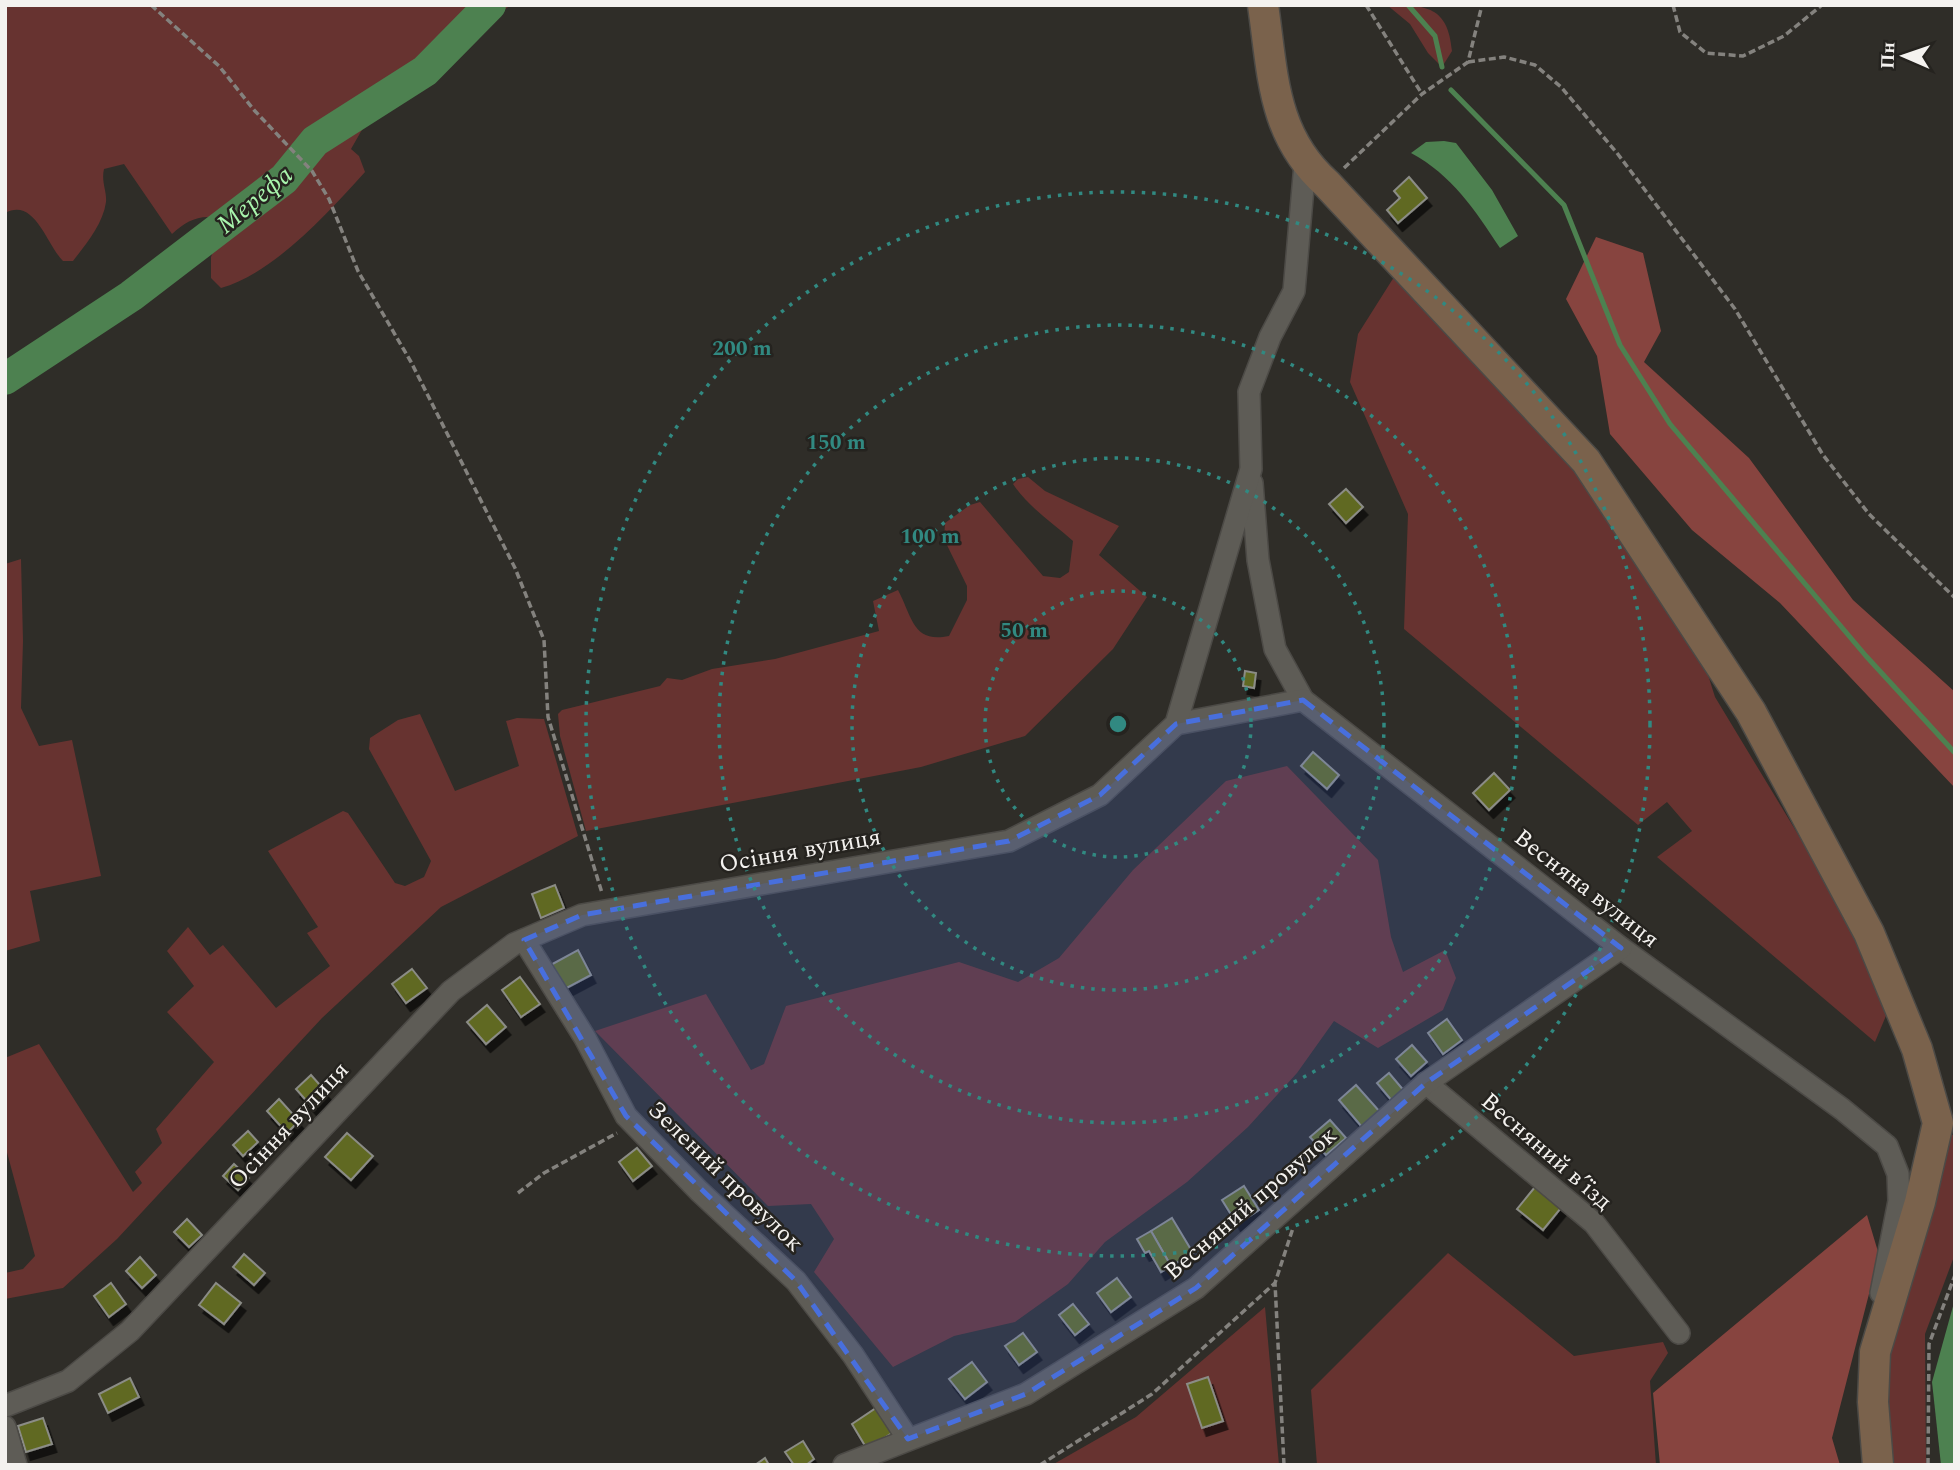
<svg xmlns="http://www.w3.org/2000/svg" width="1960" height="1470" font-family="Spectral,serif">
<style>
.green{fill:#673330}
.forest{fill:#87443f}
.water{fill:#4d8150}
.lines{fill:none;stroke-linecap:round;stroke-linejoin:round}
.stream{stroke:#4d8150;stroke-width:5}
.river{stroke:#4d8150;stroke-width:32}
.building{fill:#616922;stroke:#8b8c86;stroke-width:2;filter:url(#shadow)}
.street-casing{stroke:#4c4a46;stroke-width:24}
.secondary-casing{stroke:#4c4a46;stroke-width:33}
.path{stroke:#84827e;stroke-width:3.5;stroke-dasharray:7 3.5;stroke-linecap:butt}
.street{stroke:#5e5c56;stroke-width:21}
.secondary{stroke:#7a624c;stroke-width:30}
.marked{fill:#486fdd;fill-opacity:0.2;stroke:#486fdd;stroke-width:5;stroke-dasharray:14 9;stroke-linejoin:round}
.ring{fill:none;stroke:#318981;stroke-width:3.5;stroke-dasharray:3.5 7}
.labels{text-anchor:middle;stroke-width:5;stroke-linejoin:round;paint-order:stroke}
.street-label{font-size:24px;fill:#f4f2ef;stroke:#25231f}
.water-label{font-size:26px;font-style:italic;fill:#a9f5ad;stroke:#25231f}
.centre{fill:#318981;stroke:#25231f;stroke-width:3.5}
.ring-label{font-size:21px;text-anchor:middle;font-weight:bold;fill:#318981;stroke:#25231f;stroke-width:5;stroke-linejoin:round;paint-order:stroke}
</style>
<defs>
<filter id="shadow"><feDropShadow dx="4.5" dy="8" stdDeviation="0" flood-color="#0009"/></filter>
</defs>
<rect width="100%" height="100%" fill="#2f2d28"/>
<!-- green -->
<g class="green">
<path d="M5,5H511L466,35L457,54L448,61L371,114L351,149L359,156L365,172C328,213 274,273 221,288L211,278V257L222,228L218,218C199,214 186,221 172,234L124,164L104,169C101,182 107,191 106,202C103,224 86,244 73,261H63C46,244 35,197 5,213Z"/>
<path d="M1387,5C1426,5 1448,6 1452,51L1442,67L1428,53L1410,24Z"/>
<polygon points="1394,277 1551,434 1698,643 1715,697 1854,927 1888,1011 1875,1042 1657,857 1692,831 1667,802 1638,825 1404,629 1408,514 1350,382 1358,334"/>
<path d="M1028,477L1045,491L1119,526L1099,555L1147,597L1113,649L1025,736L921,767L586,831L560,736L558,714L562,710L660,686L667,678L682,680L712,669L775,659L879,631L873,601L898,590C913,619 913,643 949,636L967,600V586L944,539L945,523L970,505L980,502L1043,576L1060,578L1069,572L1073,541C1053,523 1028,507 1013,484L1018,479Z"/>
<polygon points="21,559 23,641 21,708 39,746 72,740 101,876 30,891 40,941 5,951 5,564"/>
<polygon points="420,714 455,791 519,766 506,721 517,718 544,719 578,836 441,907 322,1018 117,1239 63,1288 5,1299 5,1273 23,1269 35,1256 5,1145 5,1058 39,1044 133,1192 142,1183 135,1172 162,1143 156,1129 214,1062 167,1012 194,986 167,951 188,927 210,955 223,945 276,1008 330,966 307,933 318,927 268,851 343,811 348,813 395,883 405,886 424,877 431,861 369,749 370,738 398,720"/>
<polygon points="1287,766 1378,860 1391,937 1403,972 1445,950 1456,978 1443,1010 1378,1048 1334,1021 1297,1073 1248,1127 1187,1182 1105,1242 1068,1284 1015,1322 954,1336 893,1367 814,1272 834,1239 811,1204 768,1206 595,1031 706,994 751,1070 764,1064 786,1006 959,962 1018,982 1059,958 1133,870 1226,781"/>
<polygon points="1948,1135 1955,1135 1955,1254 1925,1334 1926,1465 1891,1465 1886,1349"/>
<polygon points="1448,1253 1574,1356 1663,1342 1668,1353 1650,1381 1656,1465 1317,1465 1311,1390"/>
<polygon points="1265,1307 1279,1465 1052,1465 1136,1417"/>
</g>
<!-- forest -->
<g class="forest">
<polygon points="1596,237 1643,253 1661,331 1644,362 1749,458 1853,600 1955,692 1955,788 1780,603 1692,530 1610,434 1597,356 1566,299"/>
<polygon points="1867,1215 1879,1255 1832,1438 1840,1465 1660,1465 1653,1393"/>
</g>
<!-- water -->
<g class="water">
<path d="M1444,141L1456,143L1492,190L1518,236L1500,248C1475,210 1452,175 1411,153L1426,142Z"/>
<polygon points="1955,1299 1955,1465 1941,1465 1932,1382"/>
</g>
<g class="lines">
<!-- stream -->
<g class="stream">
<polyline points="1408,5 1435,36 1442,67"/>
<polyline points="1451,90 1564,205 1620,345 1670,424 1866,656 1955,753"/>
</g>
<!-- river -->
<polyline class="river" points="5,379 131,296 284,179 315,141 425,71 490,5"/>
</g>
<!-- building -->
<g class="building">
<polygon points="1409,177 1427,198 1398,223 1387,210 1400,198 1394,191"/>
<polygon points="1346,489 1363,507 1346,523 1329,504"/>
<polygon points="1245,671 1256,673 1254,688 1243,686"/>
<polygon points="1313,752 1339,775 1327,789 1301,766"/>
<polygon points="1494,773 1510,790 1489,810 1473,793"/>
<polygon points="555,885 564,908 541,918 532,894"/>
<polygon points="578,950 591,975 561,991 547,967"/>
<polygon points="412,969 427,988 406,1003 392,984"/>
<polygon points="520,977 540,1004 521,1017 502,990"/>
<polygon points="487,1005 506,1027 486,1044 467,1022"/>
<polygon points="1447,1019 1462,1040 1443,1054 1428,1033"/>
<polygon points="1412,1045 1427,1062 1411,1076 1396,1059"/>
<polygon points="1389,1073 1405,1092 1393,1102 1377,1083"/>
<polygon points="311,1075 327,1093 312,1107 296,1089"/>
<polygon points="1356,1085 1380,1112 1362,1127 1339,1100"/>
<polygon points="279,1099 299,1121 287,1133 267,1111"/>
<polygon points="1330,1120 1346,1138 1326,1155 1310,1137"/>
<polygon points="248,1131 258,1142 243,1156 233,1145"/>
<polygon points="347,1133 373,1156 351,1180 325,1157"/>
<polygon points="637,1148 652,1166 633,1181 619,1162"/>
<polygon points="234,1164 249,1178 238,1190 223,1176"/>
<polygon points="1244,1186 1259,1210 1237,1224 1222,1200"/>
<polygon points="1535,1187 1561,1208 1543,1230 1517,1209"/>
<polygon points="1172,1218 1193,1253 1171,1266 1151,1231"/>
<polygon points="187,1219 202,1235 189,1247 174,1232"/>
<polygon points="1151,1231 1171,1266 1161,1272 1149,1251 1145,1253 1137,1239"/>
<polygon points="244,1254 265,1273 254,1285 233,1267"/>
<polygon points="140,1257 156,1275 142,1288 126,1271"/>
<polygon points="1117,1278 1131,1297 1111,1312 1097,1293"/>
<polygon points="111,1283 126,1304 109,1317 94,1296"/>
<polygon points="216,1283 241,1303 224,1324 199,1305"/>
<polygon points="1073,1304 1089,1324 1075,1335 1059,1315"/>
<polygon points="1023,1333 1037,1352 1019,1365 1005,1346"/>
<polygon points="972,1362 987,1382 965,1399 949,1379"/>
<polygon points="1208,1377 1223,1421 1202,1428 1187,1384"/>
<polygon points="130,1378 139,1397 108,1413 99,1394"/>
<polygon points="879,1406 895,1431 867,1449 852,1424"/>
<polygon points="43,1418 52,1444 26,1452 18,1426"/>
<polygon points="803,1441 814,1459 806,1465 794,1465 785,1452"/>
<polygon points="765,1458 769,1465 755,1465"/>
</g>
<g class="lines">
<!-- street casing -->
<g class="street-casing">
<g id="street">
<polyline points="1252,483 1258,560 1275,649 1303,700 1621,948 1842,1109 1887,1146 1898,1174 1899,1201 1881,1293"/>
<polyline points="1176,724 1303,700"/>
<polyline points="524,940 585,1038 626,1116 699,1191 796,1281 853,1355 908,1439"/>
<polyline points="1426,1083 1594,1223 1679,1333"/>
<polyline points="5,1406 68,1381 130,1331 451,991 514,944 582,915 1009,841 1100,795 1176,724 1251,469 1249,392 1270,337 1294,291 1305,164"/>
<polyline points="5,1427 16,1465"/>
<polyline points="844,1465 1026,1394 1196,1288 1426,1083 1621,948"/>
</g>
</g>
<!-- secondary casing -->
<g class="secondary-casing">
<path id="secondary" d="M1263,5C1273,74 1272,135 1327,184L1586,461L1751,712L1869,933L1917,1049L1938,1123L1920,1202L1875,1352L1873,1402L1878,1465"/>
</g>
<!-- path -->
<g class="path">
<polyline points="151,5 219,66 254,110 312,171 329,199 358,271 411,362 515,568 544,640 548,717 602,893"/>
<polyline points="1366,5 1422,94"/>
<polyline points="1673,5 1680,32 1706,53 1743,56 1784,36 1822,5"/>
<polyline points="1468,62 1504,57 1535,65 1561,87 1617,153 1735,309 1823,455 1869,514 1955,598"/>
<polyline points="1344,168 1422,94 1468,62 1482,5"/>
<polyline points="518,1193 544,1173 617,1133"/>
<polyline points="1040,1465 1152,1394 1275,1283"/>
<polyline points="1284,1465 1275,1283 1293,1228"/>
<polyline points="1928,1465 1929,1344 1955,1275"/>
</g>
<!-- street -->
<use href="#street" class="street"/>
<!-- secondary -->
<use href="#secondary" class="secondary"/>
</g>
<!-- marked area -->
<path class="marked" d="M1303,700L1621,948L1426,1083L1196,1288L1026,1394L908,1439L796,1281L626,1116L524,940L582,915L1009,841L1100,795L1176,724Z"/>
<!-- distance rings -->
<g class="ring">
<circle cx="1118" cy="724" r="133"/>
<circle cx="1118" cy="724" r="266"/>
<circle cx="1118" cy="724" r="399"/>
<circle cx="1118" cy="724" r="532"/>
</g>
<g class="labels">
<!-- street labels -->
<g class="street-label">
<text transform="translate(800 850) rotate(-10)" y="8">Осіння вулиця</text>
<text transform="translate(1587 888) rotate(38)" y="8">Весняна вулиця</text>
<text transform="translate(288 1125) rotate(-47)" y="8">Осіння вулиця</text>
<text transform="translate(1547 1151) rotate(41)" y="8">Весняний в’їзд</text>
<text transform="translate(726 1176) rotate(44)" y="8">Зелений провулок</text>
<text transform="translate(1250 1203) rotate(-41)" y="8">Весняний провулок</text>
</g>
<!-- water labels -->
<g class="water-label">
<text transform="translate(254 199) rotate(-40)" y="9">Мерефа</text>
</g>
</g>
<circle cx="1118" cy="724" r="10" class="centre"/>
<g class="ring-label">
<text x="742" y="355">200 m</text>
<text x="836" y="449">150 m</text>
<text x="930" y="543">100 m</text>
<text x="1024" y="637">50 m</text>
</g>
<!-- border -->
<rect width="1960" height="1470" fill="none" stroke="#f4f2ef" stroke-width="14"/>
<!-- north arrow -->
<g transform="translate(1904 56) rotate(272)" stroke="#25231f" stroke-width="5" paint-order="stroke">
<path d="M0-5L12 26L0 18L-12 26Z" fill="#f4f2ef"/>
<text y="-10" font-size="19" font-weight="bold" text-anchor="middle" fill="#f4f2ef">Пн</text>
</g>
</svg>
